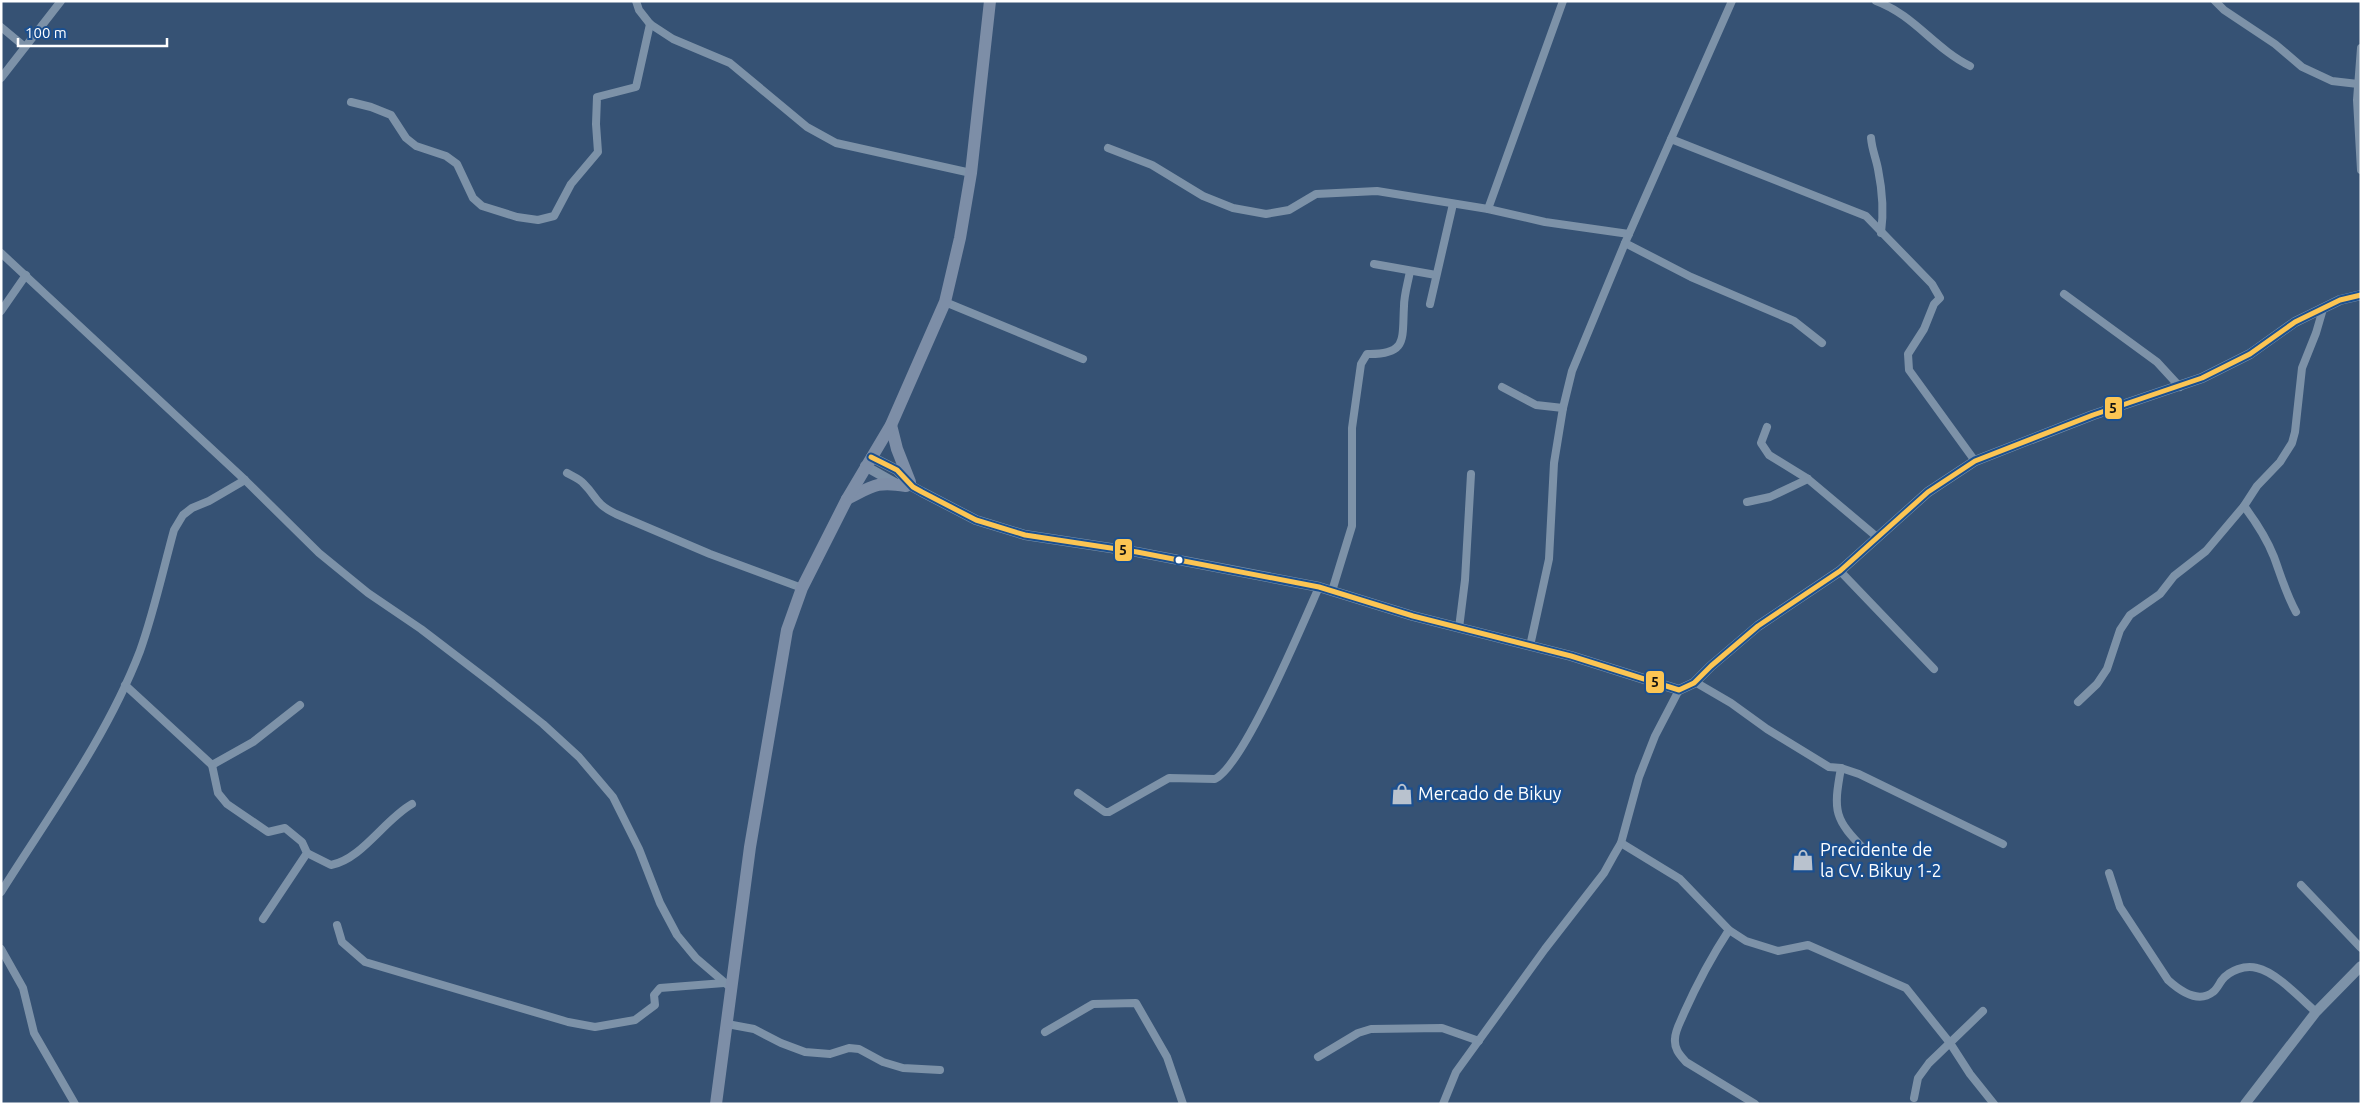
<svg xmlns="http://www.w3.org/2000/svg" width="2362" height="1105" font-family="Ubuntu,sans-serif">
<style>
.lines{fill:none;stroke-linecap:round;stroke-linejoin:round}
.minor{stroke:#7d92a8;stroke-width:8}
.tertiary{stroke:#7d92a8;stroke-width:10}
.primary{stroke:#7d8ea7;stroke-width:12}
.bus-1-casing{stroke:#1b4f8f;stroke-width:9}
.bus-1{stroke:#fcc553;stroke-width:5}
.bus-dot{fill:#fff;stroke:#1b4f8f;stroke-width:2}
.labels{text-anchor:middle;stroke-width:5;stroke-linejoin:round;paint-order:stroke}
.poi-label{font-size:18px;fill:#fff;stroke:#1b4f8f;text-anchor:start}
.line-badge{stroke:#1b4f8f;stroke-width:2}
.pale-badge-label{font-size:14px;text-anchor:middle;font-weight:bold;fill:#111}
</style>
<rect width="100%" height="100%" fill="#365274"/>
<g class="lines">
<!-- minor -->
<g class="minor">
<polyline points="636,1 639,10 650,24 673,39 730,63 807,127 836,143 971,173"/>
<path d="M1876,1C1914,15 1935,49 1970,66"/>
<polyline points="2215,1 2224,10 2275,44 2302,67 2332,81 2358,84"/>
<polyline points="1,27 25,47"/>
<polyline points="2361,48 2357,100 2361,170"/>
<polyline points="1,78 61,1"/>
<polyline points="351,102 371,107 391,115 406,138 416,146 446,156 457,164 473,198 482,206 517,217 538,220 554,216 571,184 598,152 596,124 597,97 636,87 650,24"/>
<path d="M1871,138C1872,150 1876,158 1878,169C1882,189 1884,212 1881,233"/>
<polyline points="1671,139 1866,216 1932,284 1940,298 1934,304 1924,329 1908,354 1909,370 1975,461"/>
<polyline points="1108,148 1152,165 1203,196 1233,208 1266,214 1289,210 1316,194 1377,191 1488,209 1545,222 1629,234"/>
<polyline points="1488,209 1563,1"/>
<polyline points="1625,243 1691,277 1794,321 1822,343"/>
<polyline points="1,253 245,480 319,553 368,593 421,629 493,684 543,724 579,757 613,797 639,849 660,903 677,935 696,958 731,988"/>
<polyline points="1374,264 1436,275"/>
<polyline points="2064,294 2157,362 2180,387"/>
<polyline points="945,302 1083,359"/>
<polyline points="1430,304 1453,204"/>
<polyline points="1,311 26,275"/>
<polyline points="1502,387 1536,405 1563,408"/>
<polyline points="1767,427 1761,443 1769,455 1808,479 1877,537"/>
<path d="M567,473C572,476 580,479 584,484C598,498 594,503 616,514L710,554L802,588"/>
<polyline points="1747,502 1770,497 1808,479"/>
<path d="M2244,506C2256,522 2267,539 2274,557C2281,576 2286,594 2296,612"/>
<polyline points="1840,571 1934,669"/>
<path d="M1332,591L1352,526V428L1361,364L1367,354C1408,355 1402,339 1404,306C1404,295 1408,283 1410,271"/>
<polyline points="1459,628 1465,580 1471,474"/>
<polyline points="1530,646 1549,559 1554,463 1563,408 1572,371 1625,243 1732,1"/>
<polyline points="1695,682 1731,703 1767,729 1829,767 1841,768 1859,774 2003,844"/>
<polyline points="125,685 212,765 253,742 300,705"/>
<polyline points="2078,702 2097,684 2107,669 2120,630 2130,615 2160,594 2174,576 2206,551 2244,506 2257,486 2280,462 2292,443 2295,432 2302,368 2316,333 2323,309"/>
<polyline points="212,765 218,793 227,804 268,832 285,828 302,842 307,853 263,919"/>
<path d="M1841,768C1833,812 1834,819 1866,851"/>
<path d="M1078,793L1105,812H1109L1169,778L1215,779C1244,765 1303,623 1319,587"/>
<polyline points="1621,843 1680,879 1729,930 1746,941 1778,951 1808,945 1906,988 1950,1043 1970,1074 1994,1104"/>
<path d="M307,853L331,865C362,859 384,820 412,804"/>
<path d="M2109,873L2120,907L2168,980C2179,990 2198,1004 2213,992C2217,989 2219,984 2222,980C2230,970 2245,965 2257,968C2276,972 2301,999 2316,1012"/>
<polyline points="2301,885 2361,948"/>
<path d="M1,892C50,814 107,737 140,651C154,612 163,570 174,530L183,515L192,508L209,501L245,480"/>
<polyline points="337,925 342,942 365,962 568,1022 595,1027 635,1020 655,1005 654,995 660,988 724,983"/>
<path d="M1729,930C1712,956 1697,984 1684,1013C1681,1021 1675,1030 1675,1039C1674,1049 1680,1055 1686,1062L1755,1104"/>
<polyline points="1,949 23,988 34,1033 75,1104"/>
<polyline points="727,1024 754,1029 781,1043 805,1052 830,1054 849,1048 859,1049 883,1062 903,1068 940,1070"/>
<polyline points="1045,1032 1093,1004 1136,1003 1167,1057 1183,1104"/>
<polyline points="1318,1057 1358,1033 1371,1029 1442,1028 1479,1041"/>
<polyline points="1914,1098 1918,1078 1929,1063 1983,1011"/>
<polyline points="1443,1104 1456,1072 1545,949 1604,873 1614,855 1621,843 1639,777 1655,736 1679,690"/>
</g>
<!-- tertiary -->
<g class="tertiary">
<polyline points="871,457 897,470 913,487 922,492 976,520 1025,535 1137,552 1319,587 1413,616 1571,656 1679,690 1694,683 1711,666 1758,626 1840,571 1928,492 1975,461 2093,415 2202,378 2250,354 2295,322 2340,300 2361,295"/>
<polyline points="865,466 895,483"/>
<polyline points="2245,1104 2316,1012 2361,966"/>
</g>
<!-- primary -->
<g class="primary">
<polyline points="891,425 897,449 910,482"/>
<path d="M847,499C873,486 876,481 906,486"/>
<polyline points="716,1104 750,847 787,630 802,588 847,499 891,425 945,302 960,238 971,173 990,1"/>
</g>
<!-- bus-1 casing -->
<g class="bus-1-casing">
<polyline id="bus-1" points="871,457 897,470 913,487 922,492 976,520 1025,535 1137,552 1319,587 1413,616 1571,656 1679,690 1694,683 1711,666 1758,626 1840,571 1928,492 1975,461 2093,415 2202,378 2250,354 2295,322 2340,300 2361,295"/>
</g>
<!-- bus-1 -->
<use href="#bus-1" class="bus-1"/>
</g>
<!-- icons -->
<defs>
<g id="shop-bare" transform="scale(1.725)"><path d="M-5-2.5h2.3a2.7 3.5 0 0 1 5.4 0H5L5.5 6h-11ZM-1.5-2.5h3a1.5 2.3 0 0 0-3 0Z" fill="#b9c2ce" stroke="#1b4f8f" stroke-width="2.5" paint-order="stroke"/></g>
</defs>
<g fill-rule="evenodd">
<use href="#shop-bare" x="1402" y="794"/>
<use href="#shop-bare" x="1803" y="860"/>
</g>
<!-- markers -->
<circle class="bus-dot" cx="1179" cy="560" r="4.5"/>
<g class="labels">
<!-- poi labels -->
<g class="poi-label">
<text x="1418" y="800">Mercado de Bikuy</text>
<text x="1820" y="856">Precidente de<tspan x="1820" dy="21">la CV. Bikuy 1-2</tspan></text>
</g>
</g>
<g class="line-badge">
<rect x="2104" y="396" width="19" height="24" rx="5" fill="#fcc553"/>
<rect x="1114" y="538" width="19" height="24" rx="5" fill="#fcc553"/>
<rect x="1645" y="670" width="20" height="24" rx="5" fill="#fcc553"/>
</g>
<g class="pale-badge-label">
<text x="2113" y="413">5</text>
<text x="1123" y="555">5</text>
<text x="1655" y="687">5</text>
</g>
<!-- border -->
<rect width="2362" height="1105" fill="none" stroke="#ffffff" stroke-width="5"/>
<!-- scale -->
<path d="M18 38v8h149v-8" fill="none" stroke="#ffffff" stroke-width="2.5"/>
<text x="25" y="38" font-size="15" fill="#ffffff" stroke="#1b4f8f" stroke-width="4" paint-order="stroke">100 m</text>
</svg>
